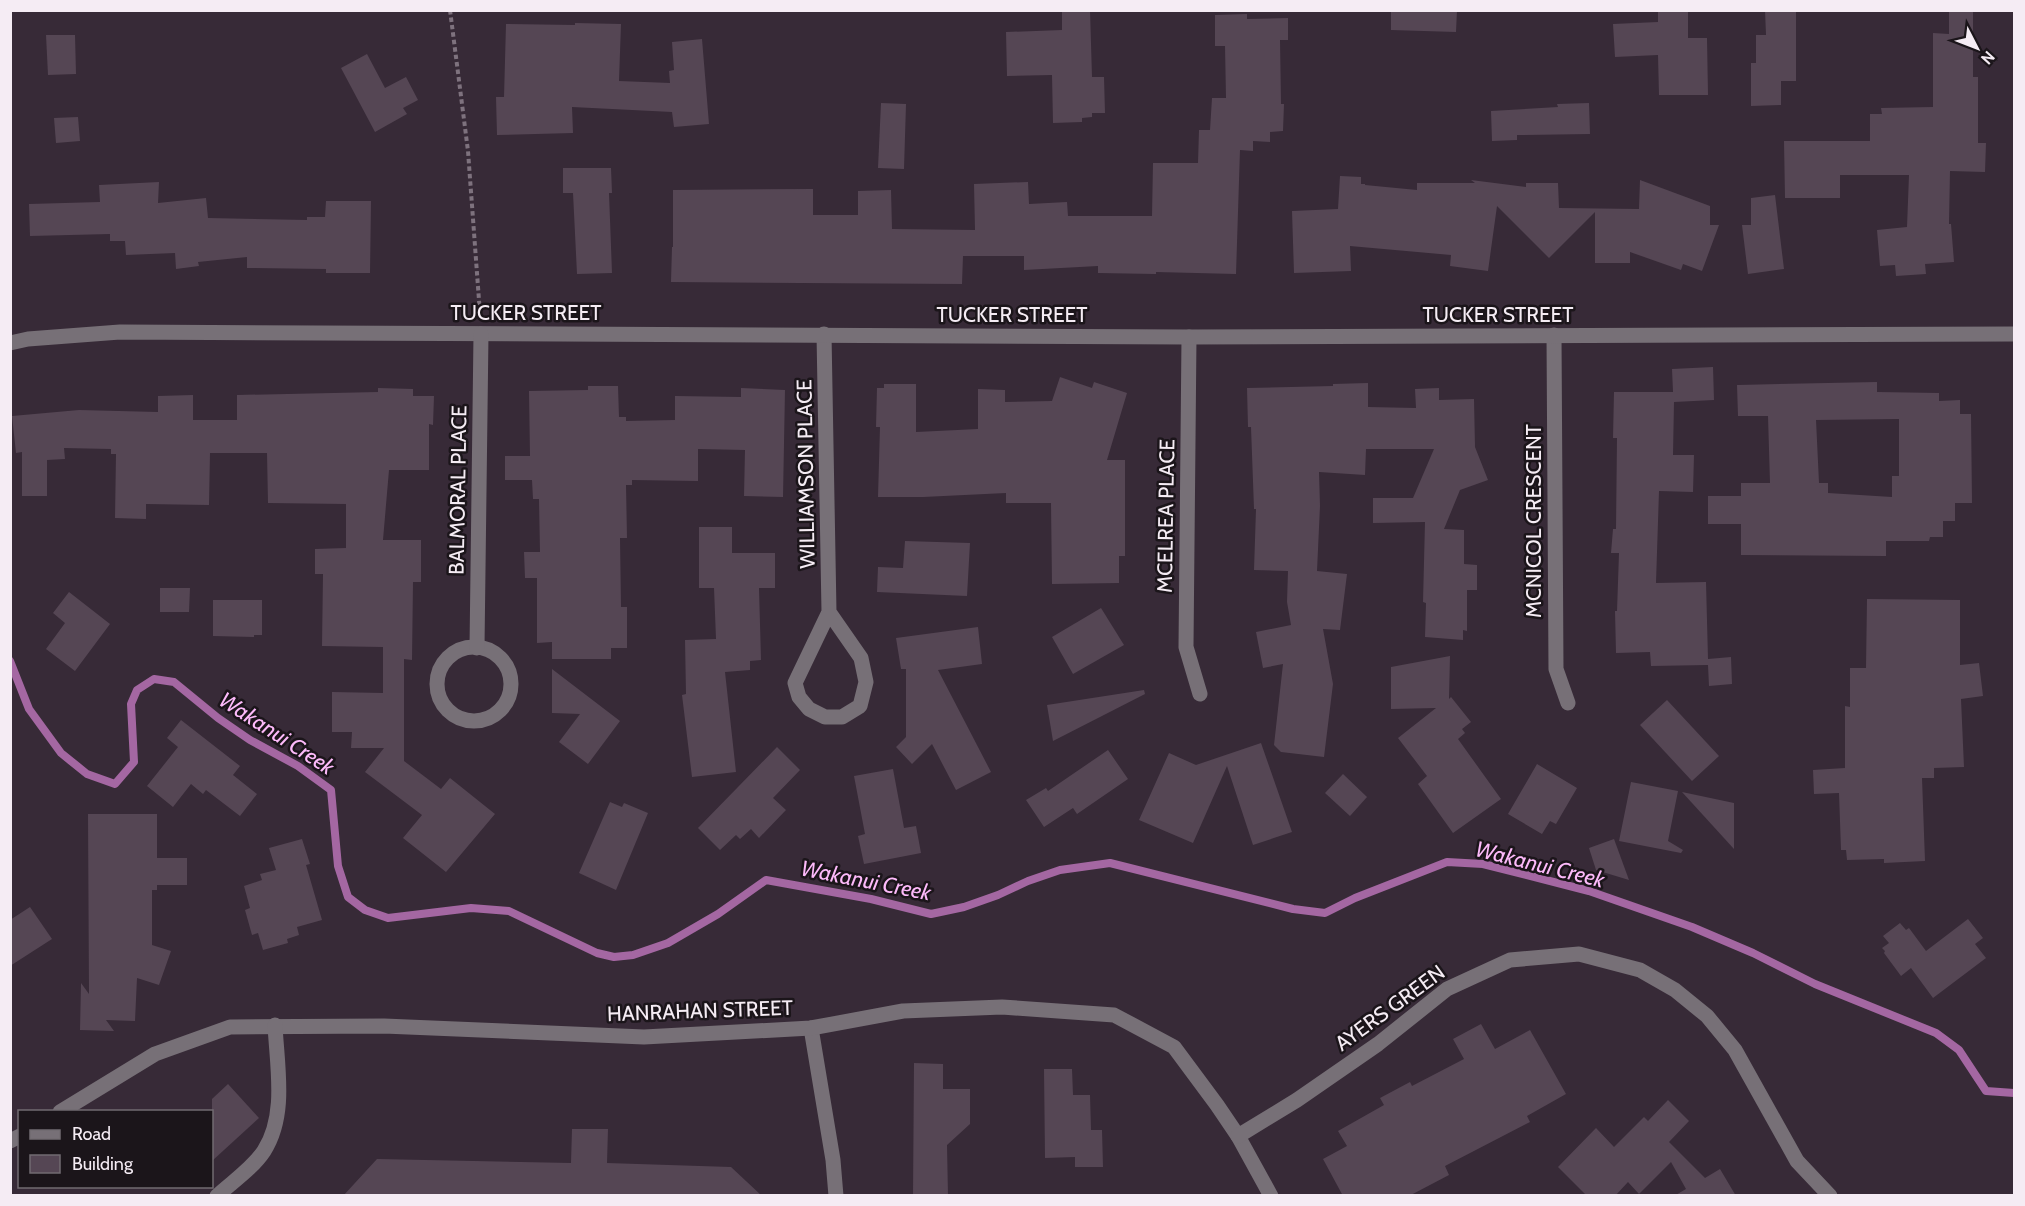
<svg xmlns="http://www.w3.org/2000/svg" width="2025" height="1206" font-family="Cabin,sans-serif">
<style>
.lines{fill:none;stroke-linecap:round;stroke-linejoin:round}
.stream{stroke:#a467a2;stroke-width:8}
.building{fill:#554654;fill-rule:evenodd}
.path{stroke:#7e727e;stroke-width:4;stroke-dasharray:4.5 3;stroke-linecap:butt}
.minor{stroke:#777077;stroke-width:15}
.labels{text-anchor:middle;stroke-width:5;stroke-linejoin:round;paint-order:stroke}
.street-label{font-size:21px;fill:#f5ecf4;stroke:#1b151a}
.water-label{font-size:22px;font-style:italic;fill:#fdbafa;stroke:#1b151a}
</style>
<rect width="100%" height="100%" fill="#372a37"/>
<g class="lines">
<!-- stream -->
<polyline class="stream" points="10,661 29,709 61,753 87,774 115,784 134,762 131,704 137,690 154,679 174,682 218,718 250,740 298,766 331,790 338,866 348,897 365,910 388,918 471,908 509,911 597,953 614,957 633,955 668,943 718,914 766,880 871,899 931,914 964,907 998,895 1028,881 1060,870 1110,863 1293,909 1325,913 1355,898 1447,862 1483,864 1589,891 1692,927 1753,953 1815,984 1936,1033 1959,1050 1986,1091 2014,1093"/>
</g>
<!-- building -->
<g class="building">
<polygon points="1062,10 1090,10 1092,77 1104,77 1105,113 1092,113 1092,117 1082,118 1082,122 1053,123 1052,75 1007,76 1006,32 1062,30"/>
<polygon points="1391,10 1457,10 1456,32 1391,30"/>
<polygon points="1658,10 1688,10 1688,38 1707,38 1708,95 1659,95 1658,55 1615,57 1613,24 1658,22"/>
<polygon points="1765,10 1796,10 1796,81 1781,81 1781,105 1751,106 1751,63 1756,63 1756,35 1766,35"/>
<polygon points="1949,10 1973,10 1973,77 1978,77 1978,143 1986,143 1985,172 1950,171 1949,224 1951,224 1954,262 1925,264 1926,274 1896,276 1895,265 1880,266 1877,230 1907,227 1909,175 1840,175 1840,198 1785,198 1784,141 1870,141 1870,114 1882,114 1881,108 1933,107 1933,33 1949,34"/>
<polygon points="1247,14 1247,19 1288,18 1288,40 1280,40 1281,104 1284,104 1283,131 1270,132 1270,142 1253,141 1253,151 1240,150 1236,274 1156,272 1156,274 1098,273 1098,266 1024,270 1024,256 963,256 962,284 671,282 672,247 673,247 673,190 813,189 813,215 858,215 858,191 891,190 892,229 975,230 974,184 1028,182 1029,204 1067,202 1068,216 1152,216 1153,163 1198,163 1199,130 1210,130 1212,98 1226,98 1225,46 1215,46 1215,15"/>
<polygon points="575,23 621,24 619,81 670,83 669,71 674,70 672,42 702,39 709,124 674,127 672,112 572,107 573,133 497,135 496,97 504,97 506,24 575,25"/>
<polygon points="46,35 75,35 76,74 48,75"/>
<polygon points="367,54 385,88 406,77 418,100 403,108 407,114 375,132 341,68"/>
<polygon points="881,103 906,104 904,169 878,168"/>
<polygon points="1589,103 1590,134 1517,135 1517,140 1492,141 1491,111 1558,107 1557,104"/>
<polygon points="78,117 80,141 56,143 54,118"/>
<polygon points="563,168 611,168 612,193 609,193 612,273 577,274 573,193 563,193"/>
<polygon points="1340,176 1361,177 1361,184 1365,184 1365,185 1417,190 1417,183 1475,183 1471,180 1526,187 1526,183 1558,183 1559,208 1639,209 1640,180 1710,206 1710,225 1719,225 1702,271 1683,264 1681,270 1630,252 1630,263 1595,263 1595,212 1549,258 1497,206 1488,271 1450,266 1451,255 1350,246 1351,271 1294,273 1292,211 1338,209"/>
<polygon points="159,182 158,203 206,198 208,218 307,220 307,217 325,217 326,201 371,201 370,273 326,273 326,269 247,268 247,257 198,262 199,266 176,269 175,253 126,255 125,241 110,241 110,234 30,236 29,204 100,202 99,185"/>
<polygon points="1775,195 1784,269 1748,274 1742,225 1751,225 1751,198"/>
<polygon points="1713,367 1714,400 1674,402 1673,455 1694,455 1693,492 1659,491 1656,583 1706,582 1708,659 1731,657 1732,684 1709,686 1708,665 1651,666 1650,652 1616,653 1615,611 1617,611 1619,553 1611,553 1613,529 1616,529 1617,438 1613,438 1614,392 1673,392 1672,369"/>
<polygon points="1060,377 1092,388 1094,382 1127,393 1107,460 1125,460 1125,556 1119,556 1119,583 1052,584 1051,503 1006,503 1006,493 923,497 878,497 880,427 876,427 877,388 884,388 884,384 916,384 916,432 978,429 978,389 1005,390 1005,402 1052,401"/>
<path d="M1877,382V392L1939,393V401L1960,400V414H1971L1972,503H1955V521H1943V537H1930L1929,541H1886V556L1741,555V524H1708V496H1741V483H1770L1768,416H1738L1737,385ZM1899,419V476H1892V497L1828,493V483H1819L1816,420Z"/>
<polygon points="1368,383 1368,407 1416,408 1415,389 1439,388 1439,400 1474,399 1475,447 1488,480 1460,490 1444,529 1464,530 1464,564 1477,565 1477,590 1467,590 1467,631 1463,630 1463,640 1425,637 1426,603 1423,602 1425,522 1373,523 1373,498 1413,498 1434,449 1366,449 1365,475 1319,472 1320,506 1317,571 1347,574 1340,630 1323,629 1333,684 1324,757 1281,752 1274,745 1283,664 1263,668 1256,632 1291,625 1287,602 1288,571 1254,570 1256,509 1254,509 1251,427 1248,427 1247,388 1333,386 1333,384"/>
<polygon points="588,386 618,386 619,417 626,417 626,421 675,420 675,396 741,397 741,388 785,390 783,497 744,496 745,450 698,449 698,481 632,480 632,485 626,485 627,538 620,538 621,607 627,607 627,648 611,648 611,659 552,659 552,642 537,643 537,578 525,578 524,552 540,552 539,499 533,499 532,480 505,480 505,456 530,456 529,391 588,390"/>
<polygon points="378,388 413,389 413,396 434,396 433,425 429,424 429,470 389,470 383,540 421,540 421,582 413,582 412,660 404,659 404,761 441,789 450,778 495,814 446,872 403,838 422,815 365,772 384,748 351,748 352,732 332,732 332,692 383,693 383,647 322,646 323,574 315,574 315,549 346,548 346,504 268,503 267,453 210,453 209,505 146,504 146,519 115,518 116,454 111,454 111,449 64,448 65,459 47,460 47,496 22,496 22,452 16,453 12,416 79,410 158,412 158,396 193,395 193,420 237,420 237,395 378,392"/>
<polygon points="699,527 732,527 732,553 775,553 775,588 759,588 761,660 750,661 750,670 725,672 736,772 692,777 682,695 686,694 685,640 716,639 714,588 699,588"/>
<polygon points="905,541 970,543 967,596 877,592 878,567 903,568"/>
<polygon points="160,588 190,588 189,612 160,612"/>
<polygon points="69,592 110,624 75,671 46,649 65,623 53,613"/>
<polygon points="1867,599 1960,600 1960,665 1979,663 1983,696 1961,699 1964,767 1934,768 1934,778 1922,778 1925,861 1884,863 1884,859 1847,860 1846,850 1841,850 1839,793 1814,794 1813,770 1845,768 1845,706 1850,707 1850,668 1866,668"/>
<polygon points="213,600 262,600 262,635 254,635 254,637 213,636"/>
<polygon points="1101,608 1124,645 1073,674 1052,637"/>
<polygon points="978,627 982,664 938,670 991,772 956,790 932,744 912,764 896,747 906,737 906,669 901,669 896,638"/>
<polygon points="1450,656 1449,699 1451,697 1471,722 1462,729 1465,733 1458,739 1501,799 1453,833 1418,784 1427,776 1398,738 1436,708 1391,709 1391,667"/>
<polygon points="552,669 620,721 588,764 559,742 580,714 552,713"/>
<polygon points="1144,690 1145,694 1053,741 1047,705"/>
<polygon points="1667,700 1719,756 1692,781 1640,725"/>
<polygon points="181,720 240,766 233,775 257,794 240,816 206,790 203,794 191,784 173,807 147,786 178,747 167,738"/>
<polygon points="1261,743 1292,832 1253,845 1227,766 1193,843 1139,820 1169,753 1196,765"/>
<polygon points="777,747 800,770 773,798 786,810 759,838 751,829 740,839 736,835 720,850 698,828"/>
<polygon points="1108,750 1128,779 1077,814 1073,808 1044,827 1026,800 1046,788 1048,791"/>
<polygon points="1537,764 1577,788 1556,824 1550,821 1542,834 1508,814"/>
<polygon points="893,769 904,828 916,826 921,853 864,864 858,836 865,834 854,776"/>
<polygon points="1343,774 1367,797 1350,816 1325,793"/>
<polygon points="1631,782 1678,791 1668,841 1683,850 1681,853 1619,841"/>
<polygon points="1682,792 1734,803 1734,849"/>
<polygon points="610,802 622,807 624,803 648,813 616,890 579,873"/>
<polygon points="88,814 157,814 157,858 187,858 187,885 157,885 157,890 152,890 152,945 171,951 159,985 137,978 135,1021 106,1020 114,1031 80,1030 81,983 89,994"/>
<polygon points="302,839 310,864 306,865 322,920 297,927 299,935 287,939 288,943 263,950 258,933 252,935 245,910 250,908 244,886 262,880 260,874 276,870 269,848"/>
<polygon points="1614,839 1629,880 1596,870 1589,848"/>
<polygon points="30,907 52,939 10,966 10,920"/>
<polygon points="1968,919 1983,938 1975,944 1986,958 1933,998 1911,968 1901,976 1884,953 1885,951 1882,948 1889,943 1883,936 1900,923 1906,930 1909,928 1926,951"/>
<polygon points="1481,1024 1495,1049 1530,1030 1566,1094 1527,1116 1530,1122 1445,1166 1449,1175 1409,1196 1343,1196 1323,1159 1347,1146 1338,1131 1384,1105 1380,1098 1410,1082 1412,1086 1464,1059 1453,1039"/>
<polygon points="914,1063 943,1064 943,1089 970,1089 970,1124 947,1145 948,1196 913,1196"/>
<polygon points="1044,1069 1072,1069 1073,1095 1090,1095 1091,1130 1102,1130 1103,1167 1075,1167 1075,1157 1045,1158"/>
<polygon points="228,1084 259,1118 212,1161 212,1099"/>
<polygon points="1668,1100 1689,1121 1669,1142 1705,1178 1720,1169 1736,1196 1674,1196 1686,1189 1671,1162 1639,1194 1628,1182 1615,1196 1587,1196 1558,1167 1596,1128 1614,1147 1644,1117 1648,1121"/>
<polygon points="572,1129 608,1129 607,1163 731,1167 762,1196 343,1196 377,1159 571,1163"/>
</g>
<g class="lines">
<!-- path -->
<polyline class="path" points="450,10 468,151 480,314"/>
<!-- minor -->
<g class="minor">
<polyline points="824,334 829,612 861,658 866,682 860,706 842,717 825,717 809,709 799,697 795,683 829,612"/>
<polyline points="1554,335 1556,669 1568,703"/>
<polyline points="1189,337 1186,647 1200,694"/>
<polyline points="10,343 28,339 120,332 1189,337 2014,334"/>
<circle cx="474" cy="684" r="37"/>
<polyline points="477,648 481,334"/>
<polyline points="811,1028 833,1160 836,1196"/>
<polyline points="60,1112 155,1054 230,1027 384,1026 644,1037 811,1028 903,1011 1002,1007 1114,1015 1174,1047 1217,1105 1238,1136 1271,1196"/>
<polyline points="1238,1136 1297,1100 1378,1044 1447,989 1510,960 1579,954 1640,970 1675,990 1707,1016 1735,1050 1797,1161 1830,1196"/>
<polyline points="10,1141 20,1136"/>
<path d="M217,1196C232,1182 252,1169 264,1151C287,1115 277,1067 275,1025"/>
</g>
</g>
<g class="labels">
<!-- street labels -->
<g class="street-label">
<text x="526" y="320">TUCKER STREET</text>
<text x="1012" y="322">TUCKER STREET</text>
<text x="1498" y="322">TUCKER STREET</text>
<text transform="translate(806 474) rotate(-91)" y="7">WILLIAMSON PLACE</text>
<text transform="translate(458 490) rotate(-89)" y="7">BALMORAL PLACE</text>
<text transform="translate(1166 516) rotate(-89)" y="7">MCELREA PLACE</text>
<text transform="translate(1534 521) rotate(-90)" y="7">MCNICOL CRESCENT</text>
<text transform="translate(1390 1008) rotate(-36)" y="7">AYERS GREEN</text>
<text transform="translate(700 1011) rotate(-2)" y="7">HANRAHAN STREET</text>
</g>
<!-- water labels -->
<g class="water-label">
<text transform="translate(277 733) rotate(33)" y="8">Wakanui Creek</text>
<text transform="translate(1540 864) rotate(14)" y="8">Wakanui Creek</text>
<text transform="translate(866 880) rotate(11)" y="8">Wakanui Creek</text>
</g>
</g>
<!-- border -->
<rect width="2025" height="1206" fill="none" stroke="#f5ecf4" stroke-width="24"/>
<!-- legend -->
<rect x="18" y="1110" width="195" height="78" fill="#1b151a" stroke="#726b71" stroke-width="1.5"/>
<rect x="30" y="1130" width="30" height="9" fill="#777077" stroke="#726b71" stroke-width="1.5"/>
<text x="72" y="1140" font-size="18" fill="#f5ecf4">Road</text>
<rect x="30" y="1155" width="30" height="18" fill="#554654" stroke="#726b71" stroke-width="1.5"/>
<text x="72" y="1170" font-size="18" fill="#f5ecf4">Building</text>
<!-- north arrow -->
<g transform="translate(1977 48) rotate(132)" stroke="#1b151a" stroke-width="4.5" paint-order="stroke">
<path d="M0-4.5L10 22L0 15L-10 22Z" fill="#f5ecf4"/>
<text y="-9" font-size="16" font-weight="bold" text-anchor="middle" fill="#f5ecf4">N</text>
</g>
</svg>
